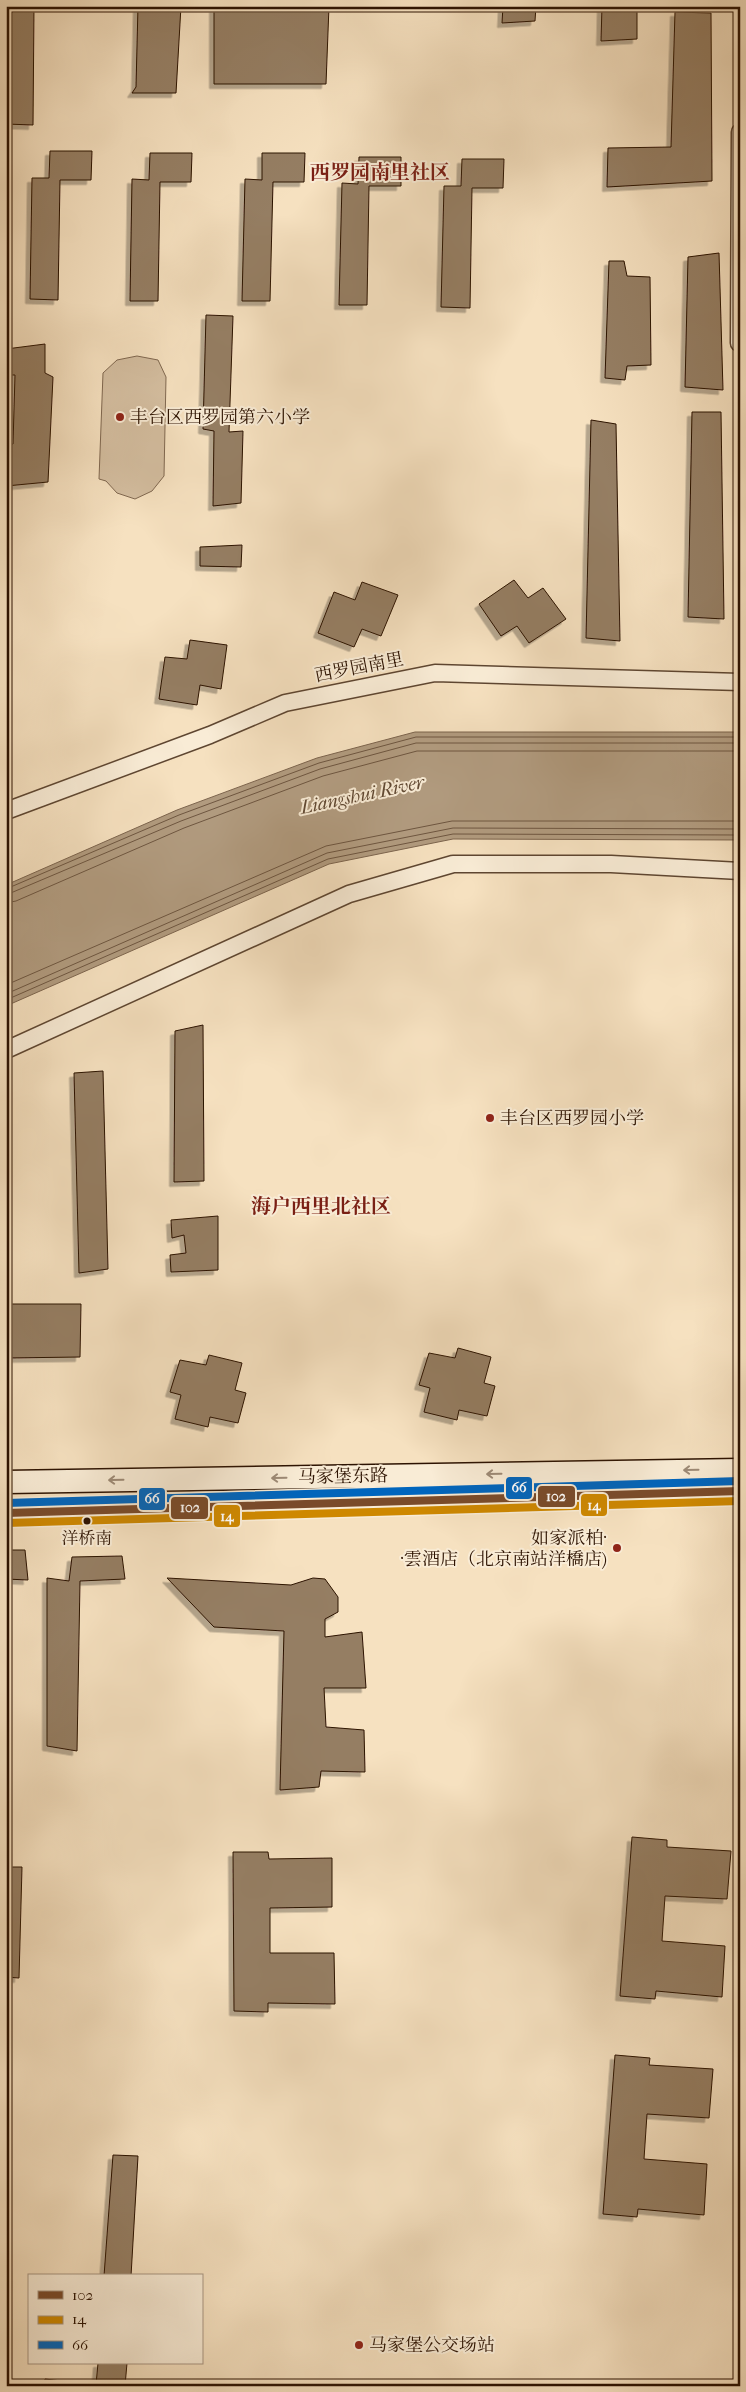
<svg xmlns="http://www.w3.org/2000/svg" width="746" height="2392" font-family="'IM FELL French Canon','Noto Serif SC',serif">
<style>
.green{fill:#d4bea0;stroke:#806850}
.water{fill:#b19b7f;stroke:#7c644d}
.lines{fill:none;stroke-linecap:round;stroke-linejoin:round}
.shore{stroke:#6e5640;stroke-width:1}
.building{fill:#957e64;stroke:#2c1201;filter:url(#shadow)}
.minor-casing{stroke:#5e4631;stroke-width:19}
.secondary-casing{stroke:#2c1201;stroke-width:25}
.minor{stroke:#f9ecd6;stroke-width:16}
.secondary{stroke:#f9ecd6;stroke-width:22}
.bus-1-casing{stroke:#f9ecd6;stroke-width:11}
.bus-2-casing{stroke:#f9ecd6;stroke-width:11}
.bus-3-casing{stroke:#f9ecd6;stroke-width:11}
.bus-1{stroke:#7a4b2a;stroke-width:8}
.bus-2{stroke:#ce8800;stroke-width:8}
.bus-3{stroke:#0065bd;stroke-width:8}
.oneway{stroke:#9d8a76}
.poi-dot{fill:#8f2418;stroke:#f9ecd6;stroke-width:2}
.bus-dot{fill:#2c1201;stroke:#f9ecd6;stroke-width:2}
.labels{text-anchor:middle;stroke-width:4;stroke-linejoin:round;paint-order:stroke}
.bus-label{font-size:17px;fill:#2c1201;stroke:#f9ecd6}
.poi-label{font-size:18px;fill:#2c1201;stroke:#f9ecd6;text-anchor:start}
.street-label{font-size:18px;fill:#2c1201;stroke:#f9ecd6}
.water-label{font-size:19px;font-style:italic;fill:#614933;stroke:#f9ecd6}
.quarter-label{font-size:20px;font-weight:bold;fill:#7a1f14;stroke:#f9ecd6}
.line-badge{stroke:#f9ecd6;stroke-width:2}
.badge-label{font-size:14px;text-anchor:middle;font-weight:bold;fill:#fff}
</style>
<defs>
<filter id="shadow"><feDropShadow dx="-4.5" dy="4.5" stdDeviation="0" flood-color="#0004"/></filter>
</defs>
<rect width="100%" height="100%" fill="#f6e1c0"/>
<filter id="stains"><feTurbulence type="fractalNoise" baseFrequency=".004" numOctaves="4"/><feColorMatrix values="0 0 0 0 .2 0 0 0 0 .09 0 0 0 0 .02 0 0 0 .5 -.17"/></filter>
<radialGradient id="worn" r=".72"><stop offset=".6" stop-color="#630" stop-opacity="0"/><stop offset="1" stop-color="#630" stop-opacity=".3"/></radialGradient>
<!-- green -->
<polygon class="green" points="137,356 158,360 166,377 164,476 152,491 135,499 117,493 106,481 99,479 103,373 117,360"/>
<!-- water -->
<polygon class="water" points="415,732 740,732 740,840 453,839 329,864 6,1006 6,885 177,810 317,758"/>
<g class="lines">
<!-- shore -->
<g class="shore">
<polyline points="6,889 179,815 319,763 416,737 740,737"/>
<polyline points="6,895 181,821 320,769 416,743 740,743"/>
<polyline points="6,903 16,901 184,828 323,776 417,751 740,751"/>
<polyline points="6,985 326,846 452,821 740,821"/>
<polyline points="6,994 327,853 453,828 740,829"/>
<polyline points="6,1000 328,859 453,834 740,835"/>
</g>
</g>
<!-- building -->
<g class="building">
<polygon points="6,6 34,6 33,125 6,124"/>
<polygon points="138,6 181,6 176,93 132,93 136,87"/>
<polygon points="214,6 329,6 326,84 214,84"/>
<polygon points="503,6 536,6 535,21 502,23"/>
<polygon points="602,6 637,6 637,39 601,41"/>
<polygon points="675,12 711,13 712,181 607,187 608,148 671,147"/>
<polygon points="50,151 92,151 91,180 60,180 58,300 30,299 32,178 49,178"/>
<polygon points="150,153 192,153 191,182 160,182 158,301 130,301 132,179 149,180"/>
<polygon points="262,153 305,153 304,182 273,182 270,301 242,301 245,179 262,180"/>
<polygon points="359,157 401,157 401,186 369,186 367,305 339,305 342,183 358,184"/>
<polygon points="462,159 504,159 503,188 472,188 470,308 441,307 444,186 461,186"/>
<polygon points="719,253 723,390 685,387 688,257"/>
<polygon points="609,261 624,261 627,276 650,277 651,365 627,366 625,380 605,378"/>
<polygon points="206,315 233,316 229,432 243,431 241,503 213,506 214,431 203,429"/>
<polygon points="45,344 45,373 53,377 48,482 6,486 6,445 13,444 15,375 6,375 6,349"/>
<polygon points="692,412 721,412 724,619 688,617"/>
<polygon points="591,420 616,424 620,641 586,638"/>
<polygon points="242,545 241,567 200,566 200,547"/>
<polygon points="514,580 528,598 543,588 566,619 529,643 517,626 501,636 479,604"/>
<polygon points="362,582 398,595 381,636 362,629 354,647 318,633 334,592 355,600"/>
<polygon points="190,640 227,645 221,689 200,685 197,705 159,699 165,657 187,659"/>
<polygon points="203,1025 204,1181 174,1182 175,1031"/>
<polygon points="103,1071 108,1269 79,1273 74,1073"/>
<polygon points="6,1188 9,1273 6,1273"/>
<polygon points="218,1216 218,1270 171,1272 170,1255 186,1253 184,1235 172,1238 171,1220"/>
<polygon points="6,1304 81,1304 80,1357 6,1358"/>
<polygon points="458,1348 491,1357 484,1383 495,1386 487,1416 459,1410 457,1420 424,1412 430,1388 419,1385 429,1353 455,1358"/>
<polygon points="209,1355 242,1363 235,1390 246,1393 238,1423 210,1417 208,1427 175,1419 181,1395 170,1392 180,1360 206,1365"/>
<polygon points="6,1550 25,1550 28,1580 6,1579"/>
<polygon points="122,1556 125,1579 80,1581 77,1751 47,1746 47,1578 69,1581 72,1557"/>
<polygon points="167,1578 291,1585 313,1578 325,1579 338,1597 338,1612 325,1619 325,1637 362,1632 366,1688 324,1688 326,1727 364,1730 365,1772 321,1771 319,1787 280,1790 284,1631 214,1627"/>
<polygon points="632,1837 667,1840 667,1847 731,1851 727,1899 665,1896 662,1941 725,1946 722,1997 656,1991 655,1999 620,1996"/>
<polygon points="233,1852 268,1852 269,1859 332,1858 332,1907 270,1908 270,1953 334,1953 335,2004 268,2003 268,2012 234,2011"/>
<polygon points="6,1867 22,1867 19,1978 6,1977"/>
<polygon points="615,2055 650,2058 649,2065 713,2069 709,2118 647,2114 644,2159 707,2164 704,2215 638,2209 637,2217 603,2214"/>
<polygon points="113,2155 138,2156 131,2276 104,2276"/>
<polygon points="98,2363 127,2363 125,2386 96,2385"/>
<polygon points="45,2379 70,2382 69,2386 44,2386"/>
</g>
<g class="lines">
<!-- minor casing -->
<g class="minor-casing">
<g id="minor">
<polyline points="739,343 740,132"/>
<polyline points="6,811 210,735 285,703 435,673 740,682"/>
<polyline points="6,1050 349,894 453,864 611,864 740,871"/>
</g>
</g>
<!-- secondary casing -->
<g class="secondary-casing">
<g id="secondary">
<polyline points="6,1482 740,1470"/>
<polyline points="6,1513 740,1491"/>
</g>
</g>
<!-- minor -->
<use href="#minor" class="minor"/>
<!-- secondary -->
<use href="#secondary" class="secondary"/>
<!-- bus-1 casing -->
<g class="bus-1-casing">
<polyline id="bus-1" points="6,1513 740,1491"/>
</g>
<!-- bus-2 casing -->
<g class="bus-2-casing">
<polyline id="bus-2" points="6,1523 740,1501"/>
</g>
<!-- bus-3 casing -->
<g class="bus-3-casing">
<polyline id="bus-3" points="6,1503 740,1481"/>
</g>
<!-- bus-1 -->
<use href="#bus-1" class="bus-1"/>
<!-- bus-2 -->
<use href="#bus-2" class="bus-2"/>
<!-- bus-3 -->
<use href="#bus-3" class="bus-3"/>
</g>
<!-- one-way arrows -->
<defs><path id="oneway-shaft" d="M-6 0H5M1.5-3L5.5 0L1.5 3" fill="none" stroke-width="1.6" stroke-linecap="round" stroke-linejoin="round" transform="scale(1.25)"/></defs>
<g class="oneway">
<use href="#oneway-shaft" transform="translate(691 1470) rotate(179)"/>
<use href="#oneway-shaft" transform="translate(494 1474) rotate(179)"/>
<use href="#oneway-shaft" transform="translate(279 1478) rotate(179)"/>
<use href="#oneway-shaft" transform="translate(116 1480) rotate(179)"/>
</g>
<!-- markers -->
<g class="poi-dot">
<circle cx="120" cy="417" r="5"/>
<circle cx="490" cy="1118" r="5"/>
<circle cx="617" cy="1548" r="5"/>
<circle cx="359" cy="2345" r="5"/>
</g>
<circle class="bus-dot" cx="87" cy="1521" r="4.5"/>
<g class="labels">
<!-- bus labels -->
<g class="bus-label">
<text x="87" y="1544">洋桥南</text>
</g>
<!-- poi labels -->
<g class="poi-label">
<text x="130" y="423">丰台区西罗园第六小学</text>
<text x="500" y="1124">丰台区西罗园小学</text>
<text x="607" y="1544" text-anchor="end">如家派柏·<tspan x="607" dy="21">·雲酒店（北京南站洋橋店)</tspan></text>
<text x="369" y="2351">马家堡公交场站</text>
</g>
<!-- street labels -->
<g class="street-label">
<text transform="translate(359 667) rotate(-11)" y="6">西罗园南里</text>
<text transform="translate(343 1476) rotate(-1)" y="6">马家堡东路</text>
</g>
<!-- water labels -->
<g class="water-label">
<text transform="translate(362 794) rotate(-12)" y="7">Liangshui River</text>
</g>
<!-- quarter labels -->
<g class="quarter-label">
<text x="380" y="179">西罗园南里社区</text>
<text x="321" y="1213">海户西里北社区</text>
</g>
</g>
<g class="line-badge">
<rect x="505" y="1476" width="28" height="24" rx="5" fill="#0065bd"/>
<rect x="537" y="1485" width="39" height="23" rx="5" fill="#7a4b2a"/>
<rect x="138" y="1487" width="28" height="24" rx="5" fill="#0065bd"/>
<rect x="580" y="1493" width="28" height="24" rx="5" fill="#ce8800"/>
<rect x="170" y="1496" width="39" height="24" rx="5" fill="#7a4b2a"/>
<rect x="213" y="1504" width="28" height="24" rx="5" fill="#ce8800"/>
</g>
<g class="badge-label">
<text x="519" y="1492">66</text>
<text x="556" y="1501">102</text>
<text x="152" y="1503">66</text>
<text x="594" y="1510">14</text>
<text x="190" y="1512">102</text>
<text x="227" y="1521">14</text>
</g>
<!-- margin -->
<rect width="746" height="2392" fill="none" stroke="#f6e1c0" stroke-width="25"/>
<rect x="8" y="8" width="731" height="2377" fill="none" stroke="#2c1201" stroke-width="2.5"/>
<rect x="12" y="12" width="721" height="2367" fill="none" stroke="#2c1201"/>
<!-- legend -->
<rect x="28" y="2274" width="175" height="90" fill="#f9ecd6" stroke="#a79581"/>
<rect x="38" y="2291" width="25" height="8" fill="#7a4b2a" stroke="#a79581"/>
<text x="72" y="2300" font-size="15" fill="#2c1201">102</text>
<rect x="38" y="2316" width="25" height="8" fill="#ce8800" stroke="#a79581"/>
<text x="72" y="2324" font-size="15" fill="#2c1201">14</text>
<rect x="38" y="2341" width="25" height="8" fill="#0065bd" stroke="#a79581"/>
<text x="72" y="2350" font-size="15" fill="#2c1201">66</text>
<rect width="100%" height="100%" filter="url(#stains)"/>
<rect width="100%" height="100%" fill="url(#worn)"/>
</svg>
